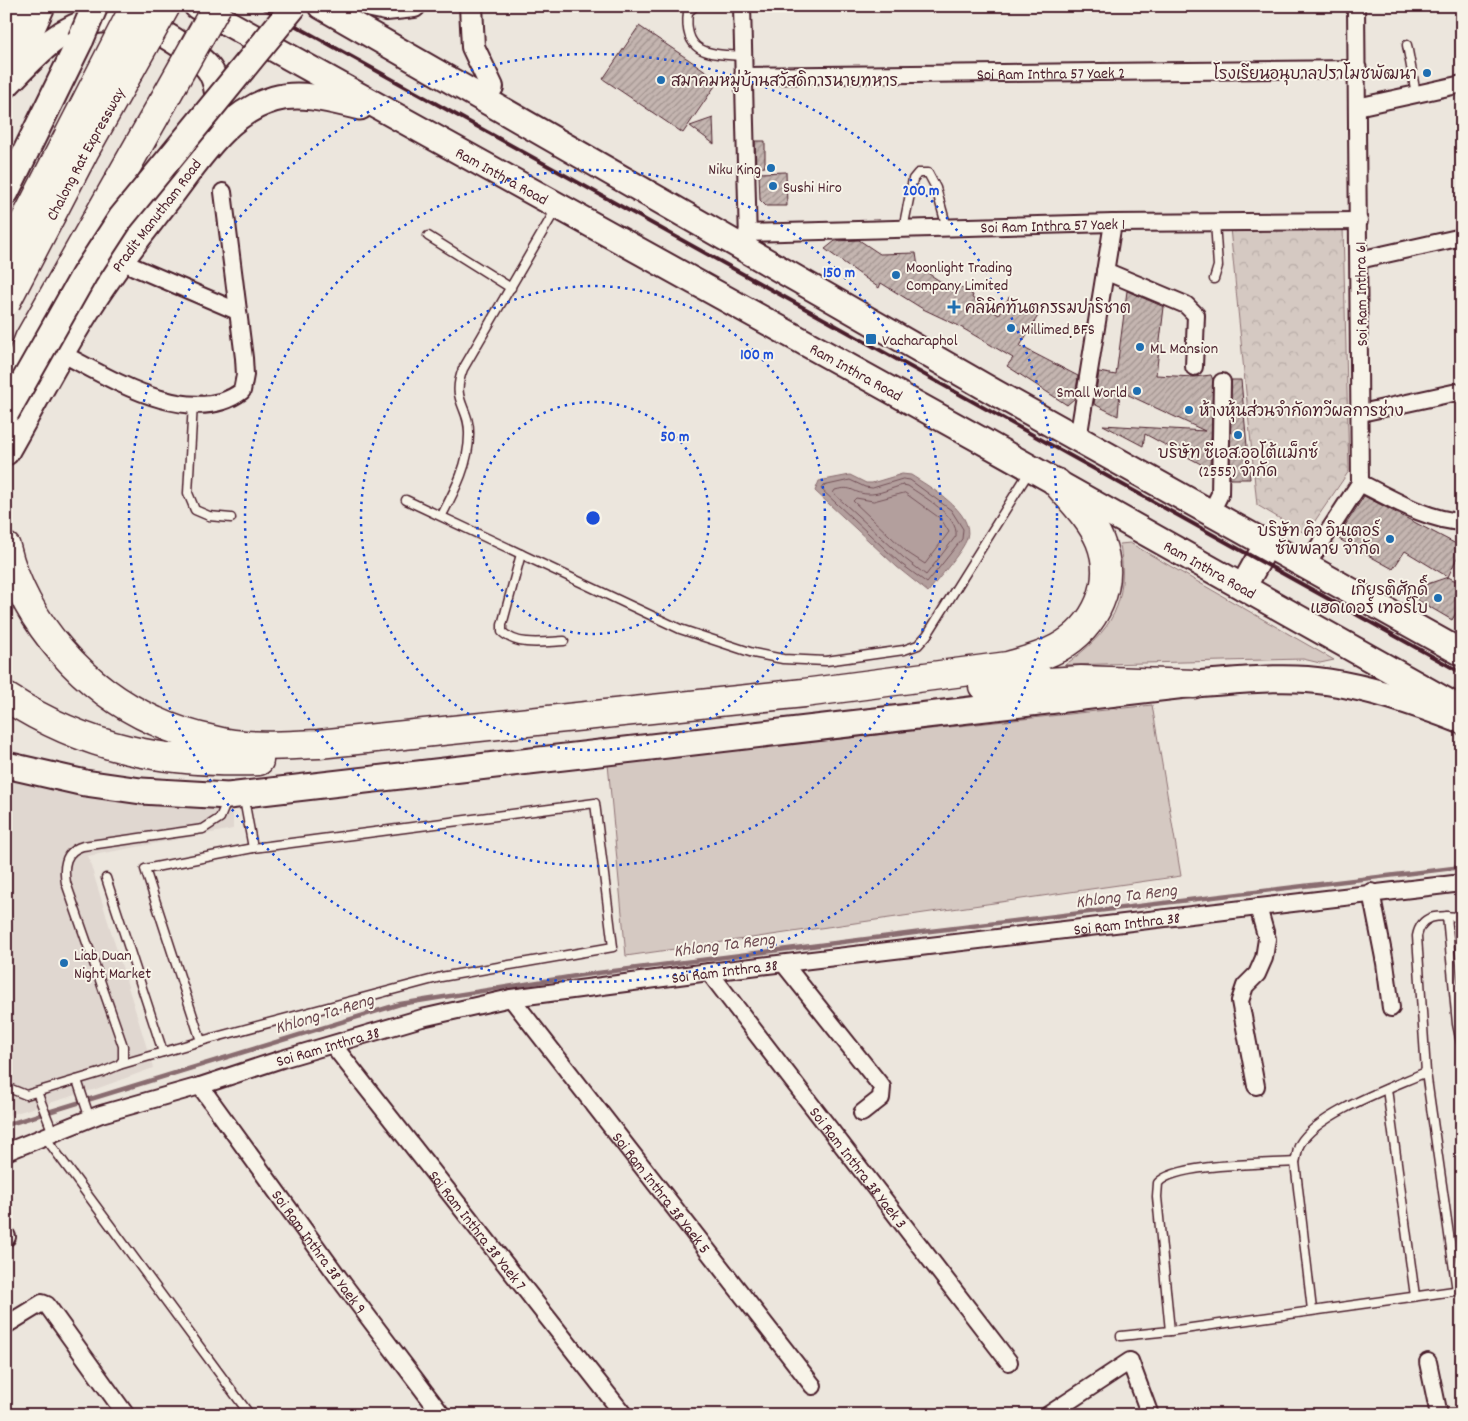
<svg xmlns="http://www.w3.org/2000/svg" width="1468" height="1421" font-family="Dekko,'Playpen Sans Thai',sans-serif">
<style>
.built{fill:#e0d7d0}
.green{fill:#d5c9c2;stroke:#907476}
.park{fill:url(#park-crowns);stroke:#907476}
.water{fill:#b39f9d;stroke:#896c6f}
.lines{fill:none;stroke-linecap:round;stroke-linejoin:round}
.shore{stroke:#745259;stroke-width:1}
.stream{stroke:#896c6f;stroke-width:4.5}
.building{fill:url(#building-hatch);stroke:#4a1f2b}
.service-casing{stroke:#4a1f2b;stroke-width:11}
.minor-casing{stroke:#4a1f2b;stroke-width:20}
.secondary-casing{stroke:#4a1f2b;stroke-width:26}
.primary-casing{stroke:#4a1f2b;stroke-width:29}
.motorway-casing{stroke:#4a1f2b;stroke-width:31}
.service{stroke:#f7f3e8;stroke-width:8}
.minor{stroke:#f7f3e8;stroke-width:16}
.secondary{stroke:#f7f3e8;stroke-width:22}
.primary{stroke:#f7f3e8;stroke-width:25}
.motorway{stroke:#f7f3e8;stroke-width:28}
.rail{stroke:#4a1f2b;stroke-width:4}
.primary-bridge-casing{stroke:#4a1f2b;stroke-width:29;stroke-linecap:butt}
.motorway-bridge-casing{stroke:#4a1f2b;stroke-width:31;stroke-linecap:butt}
.primary-bridge{stroke:#f7f3e8;stroke-width:25}
.motorway-bridge{stroke:#f7f3e8;stroke-width:28}
.ring{fill:none;stroke:#1d4ed8;stroke-width:2.5;stroke-dasharray:2.5 5}
.poi-dot{fill:#1f6fb2;stroke:#f7f3e8;stroke-width:2}
.labels{text-anchor:middle;stroke-width:4;stroke-linejoin:round;paint-order:stroke}
.street-label{font-size:16px;fill:#4a1f2b;stroke:#f7f3e8}
.poi-label{font-size:16px;fill:#4a1f2b;stroke:#f7f3e8;text-anchor:start}
.water-label{font-size:18px;font-style:italic;fill:#6f4c53;stroke:#f7f3e8}
.centre{fill:#1d4ed8;stroke:#f7f3e8;stroke-width:2.5}
.ring-label{font-size:15px;text-anchor:middle;font-weight:bold;fill:#1d4ed8;stroke:#f7f3e8;stroke-width:4;stroke-linejoin:round;paint-order:stroke}
</style>
<defs>
<pattern id="park-crowns" width="20" height="18" patternUnits="userSpaceOnUse" patternTransform="scale(1.25)"><rect width="20" height="18" fill="#d5c9c2"/><path d="M2 6a3 3 0 1 1 6 0M12 15a3 3 0 1 1 6 0" fill="none" stroke="#b8aca7"/></pattern>
<pattern id="building-hatch" width="6" height="6" patternUnits="userSpaceOnUse" patternTransform="scale(1.25)"><rect width="6" height="6" fill="#c4b5b0"/><path d="M-1 1l2-2M0 6l6-6M5 7l2-2" fill="none" stroke="#a1938f"/></pattern>
</defs>
<rect width="100%" height="100%" fill="#ece6dd"/>
<filter id="ink" filterUnits="userSpaceOnUse"><feTurbulence type="fractalNoise" baseFrequency=".02" numOctaves="2"/><feDisplacementMap in="SourceGraphic" scale="10" xChannelSelector="R" yChannelSelector="G"/><feConvolveMatrix kernelMatrix="1 2 1 2 8 2 1 2 1" color-interpolation-filters="sRGB"/></filter>
<g filter="url(#ink)">
<!-- built -->
<polygon class="built" points="6,777 130,801 233,811 233,829 88,856 153,1068 96,1089 6,1116"/>
<!-- green -->
<g class="green">
<path d="M1130,543L1334,660L1320,663L1303,659L1065,665C1113,630 1129,603 1120,544Z"/>
<polygon points="1152,705 1181,876 626,956 608,764"/>
</g>
<!-- park -->
<polygon class="park" points="1343,227 1349,471 1306,534 1257,505 1230,228"/>
<!-- water -->
<path class="water" d="M902,474L911,475C928,486 975,512 967,538C964,550 937,580 928,592L897,567L815,491L819,481L850,475L866,483H872Z"/>
<g class="lines">
<!-- shore -->
<g class="shore">
<polygon points="903,479 910,480 951,510 963,529 962,539 927,583 900,563 821,489 823,486 850,480 865,487 872,488"/>
<path d="M903,485L908,486C922,496 959,516 956,536L926,575L904,558L833,493L835,490C854,485 851,493 867,494C879,495 891,488 903,485Z"/>
<polygon points="905,493 941,519 949,532 925,564 908,553 853,501 856,498 873,501"/>
</g>
<!-- stream -->
<polyline class="stream" points="6,1125 400,1004 582,975 922,932 1462,867"/>
</g>
<!-- building -->
<g class="building">
<polygon points="639,26 719,80 683,133 603,79"/>
<polygon points="713,118 714,144 690,126"/>
<polygon points="755,141 765,141 765,167 756,168"/>
<polygon points="786,172 787,206 766,206 760,200 759,173"/>
<polygon points="859,240 880,254 916,253 918,267 951,288 954,283 973,295 972,298 999,315 1009,297 1039,314 1020,346 1078,376 1075,398 1067,405 1007,366 1013,358 957,325 923,309 881,283 879,288 825,249 835,241"/>
<polygon points="1127,291 1164,307 1156,375 1194,377 1211,375 1213,380 1210,469 1145,434 1143,446 1103,425 1205,431 1120,391 1118,416 1094,404 1099,372 1116,375"/>
<polygon points="1231,380 1241,380 1250,479 1230,479"/>
<polygon points="1364,496 1462,547 1448,577 1405,551 1393,569 1337,538"/>
<polygon points="1448,577 1462,584 1462,603 1452,620 1404,592"/>
</g>
<g class="lines">
<!-- service casing -->
<g class="service-casing">
<g id="service">
<path d="M695,6L688,12C683,55 709,54 744,56"/>
<polyline points="1407,45 1416,94"/>
<polyline points="903,229 913,179 918,173 928,173 936,188 947,228"/>
<polyline points="428,236 511,288"/>
<polyline points="1214,279 1218,266 1215,222"/>
<polyline points="193,403 188,493 195,510 209,516 231,518"/>
<polyline points="406,500 680,629 753,653 783,659 826,661 904,650 918,645 927,635 1029,472"/>
<path d="M442,515C455,490 469,464 469,435C470,406 450,402 463,369L556,209"/>
<path d="M521,554L502,625V632C519,647 543,642 564,641"/>
<polyline points="244,799 253,848"/>
<polygon points="595,803 613,947 441,977 201,1041 145,869 253,848"/>
<polyline points="106,878 163,1052"/>
<polyline points="1447,916 1457,1024 1462,1047"/>
<polyline points="119,1065 201,1041"/>
<polyline points="77,1080 90,1119"/>
<path d="M6,1087L26,1095L103,1072L119,1065L123,1060V1046L66,883C63,866 65,851 83,846L203,829L220,818L227,801"/>
<polyline points="1387,1089 1415,1296"/>
<polyline points="37,1092 53,1133"/>
<polyline points="45,1137 250,1415"/>
<path d="M1457,1291L1426,1072L1417,936C1422,912 1441,916 1462,917"/>
<path d="M1312,1310L1295,1162C1297,1157 1297,1149 1300,1144C1318,1113 1393,1087 1426,1072"/>
<path d="M1170,1331L1157,1197L1158,1183C1174,1163 1267,1164 1295,1162"/>
<polyline points="1121,1336 1170,1331 1461,1290"/>
</g>
</g>
<!-- minor casing -->
<g class="minor-casing">
<g id="minor">
<polyline points="742,6 748,242"/>
<path id="s1" d="M743,76L1358,69"/>
<polyline points="1357,107 1462,84"/>
<path id="s2" d="M747,233L1113,223L1359,221"/>
<polyline points="121,259 134,267 237,311"/>
<polyline points="1359,260 1462,237"/>
<polyline points="1105,271 1186,305 1196,315 1194,367"/>
<path d="M61,353C108,377 191,430 242,391L245,375L244,358L223,192"/>
<polyline points="1361,413 1462,391"/>
<polyline points="1078,439 1113,223"/>
<path d="M1360,483C1391,498 1426,520 1462,522"/>
<polyline points="1211,512 1220,494 1222,382"/>
<polyline points="1306,566 1360,483 1356,6"/>
<polyline points="1371,892 1385,963 1391,1008"/>
<polyline points="784,964 882,1087 881,1098 862,1113"/>
<path id="s3" d="M709,972L1009,1362"/>
<path id="s4" d="M511,998L813,1386"/>
<path id="s5" d="M333,1045L624,1415"/>
<path id="s6" d="M200,1086L344,1285L442,1415"/>
<polyline points="1256,1086 1240,1001 1245,986 1257,974 1264,958 1267,939 1258,907"/>
<path id="s7" d="M6,1152L101,1114L200,1086L282,1059L422,1018L511,998L709,972L1462,883"/>
<polyline points="6,1235 7,1237"/>
<polyline points="6,1325 42,1303 47,1305 126,1415"/>
<polyline points="1428,1362 1439,1415"/>
<polyline points="1048,1415 1130,1361 1150,1415"/>
</g>
</g>
<!-- secondary casing -->
<g class="secondary-casing">
<g id="secondary">
<polyline points="372,6 386,9 414,6"/>
<polyline points="471,6 473,47 492,87"/>
</g>
</g>
<!-- primary casing -->
<g class="primary-casing">
<g id="primary">
<path id="s8" d="M197,6L979,439L1453,705"/>
<polyline points="321,6 994,392 1462,653"/>
<polyline points="14,68 42,6"/>
<path d="M6,85C31,60 58,27 94,21C105,19 126,19 136,22C154,26 202,56 211,72C219,86 219,101 216,116"/>
<polyline points="6,192 81,39"/>
<path id="s9" d="M6,452C34,403 60,352 91,304C115,266 143,231 171,195C199,158 228,112 274,99C302,91 334,101 360,107"/>
<polyline points="1243,587 1267,544"/>
<path d="M6,765L85,783L141,791L228,796L1194,684C1238,681 1285,675 1329,682C1375,689 1419,704 1462,721"/>
</g>
</g>
<!-- motorway casing -->
<g class="motorway-casing">
<g id="motorway">
<polyline points="6,36 21,6"/>
<polyline points="6,398 29,339 163,102"/>
<path d="M6,547C24,622 85,690 155,721C172,729 194,736 213,740C246,749 285,745 319,744L804,693L1008,666C1025,661 1042,657 1058,648C1096,627 1117,583 1100,541C1091,519 1072,501 1057,483"/>
<polyline points="983,686 1081,680 1194,684"/>
<path d="M6,697C86,749 165,764 259,761"/>
</g>
</g>
<!-- service -->
<use href="#service" class="service"/>
<!-- minor -->
<use href="#minor" class="minor"/>
<!-- secondary -->
<use href="#secondary" class="secondary"/>
<!-- primary -->
<use href="#primary" class="primary"/>
<!-- motorway -->
<use href="#motorway" class="motorway"/>
<!-- rail -->
<polyline class="rail" points="260,6 1462,673"/>
<!-- primary-bridge casing -->
<g class="primary-bridge-casing">
<g id="primary-bridge">
<polyline points="81,39 95,6"/>
<polyline points="6,413 84,275 121,218 294,6"/>
</g>
</g>
<!-- motorway-bridge casing -->
<g class="motorway-bridge-casing">
<g id="motorway-bridge">
<polyline points="163,102 217,6"/>
<polyline points="6,258 135,6"/>
<path id="s10" d="M6,302L84,152L166,6"/>
</g>
</g>
<!-- primary-bridge -->
<use href="#primary-bridge" class="primary-bridge"/>
<!-- motorway-bridge -->
<use href="#motorway-bridge" class="motorway-bridge"/>
</g>
</g>
<!-- distance rings -->
<g class="ring">
<circle cx="593" cy="518" r="116"/>
<circle cx="593" cy="518" r="232"/>
<circle cx="593" cy="518" r="348"/>
<circle cx="593" cy="518" r="464"/>
</g>
<!-- markers -->
<g class="poi-dot">
<circle cx="1427" cy="73" r="5"/>
<circle cx="661" cy="80" r="5"/>
<circle cx="771" cy="168" r="5"/>
<circle cx="773" cy="186" r="5"/>
<circle cx="896" cy="275" r="5"/>
<path d="M951.5 299.5h5v5h5v5h-5v5h-5v-5h-5v-5h5z"/>
<circle cx="1011" cy="328" r="5"/>
<rect x="865" y="333" width="12" height="12" rx="2.5"/>
<circle cx="1140" cy="347" r="5"/>
<circle cx="1137" cy="391" r="5"/>
<circle cx="1189" cy="410" r="5"/>
<circle cx="1238" cy="435" r="5"/>
<circle cx="1390" cy="539" r="5"/>
<circle cx="1438" cy="598" r="5"/>
<circle cx="64" cy="963" r="5"/>
</g>
<g class="labels">
<!-- street labels -->
<g class="street-label">
<text dy="6" stroke="none"><textPath href="#s1" startOffset="308">Soi Ram Inthra 57 Yaek 2</textPath></text>
<text dy="6" stroke="none"><textPath href="#s10" startOffset="168">Chalong Rat Expressway</textPath></text>
<text dy="6" stroke="none"><textPath href="#s8" startOffset="349">Ram Inthra Road</textPath></text>
<text dy="6" stroke="none"><textPath href="#s9" startOffset="281">Pradit Manutham Road</textPath></text>
<text dy="6" stroke="none"><textPath href="#s2" startOffset="306">Soi Ram Inthra 57 Yaek 1</textPath></text>
<text transform="translate(1360 294) rotate(-91)" y="6">Soi Ram Inthra 61</text>
<text dy="6" stroke="none"><textPath href="#s8" startOffset="754">Ram Inthra Road</textPath></text>
<text dy="6" stroke="none"><textPath href="#s8" startOffset="1159">Ram Inthra Road</textPath></text>
<text dy="6" stroke="none"><textPath href="#s7" startOffset="1149">Soi Ram Inthra 38</textPath></text>
<text dy="6" stroke="none"><textPath href="#s7" startOffset="744">Soi Ram Inthra 38</textPath></text>
<text dy="6" stroke="none"><textPath href="#s7" startOffset="339">Soi Ram Inthra 38</textPath></text>
<text dy="6" stroke="none"><textPath href="#s3" startOffset="246">Soi Ram Inthra 38 Yaek 3</textPath></text>
<text dy="6" stroke="none"><textPath href="#s4" startOffset="246">Soi Ram Inthra 38 Yaek 5</textPath></text>
<text dy="6" stroke="none"><textPath href="#s5" startOffset="235">Soi Ram Inthra 38 Yaek 7</textPath></text>
<text dy="6" stroke="none"><textPath href="#s6" startOffset="204">Soi Ram Inthra 38 Yaek 9</textPath></text>
</g>
<!-- poi labels -->
<g class="poi-label">
<text x="1417" y="79" text-anchor="end">โรงเรียนอนุบาลปราโมชพัฒนา</text>
<text x="671" y="86">สมาคมหมู่บ้านสวัสดิการนายทหาร</text>
<text x="761" y="174" text-anchor="end">Niku King</text>
<text x="783" y="192">Sushi Hiro</text>
<text x="906" y="272">Moonlight Trading<tspan x="906" dy="18">Company Limited</tspan></text>
<text x="965" y="313">คลินิคทันตกรรมปาริชาต</text>
<text x="1021" y="334">Millimed ฺBFS</text>
<text x="882" y="345">Vacharaphol</text>
<text x="1150" y="353">ML Mansion</text>
<text x="1127" y="397" text-anchor="end">Small World</text>
<text x="1199" y="416">ห้างหุ้นส่วนจำกัดทวีผลการช่าง</text>
<text x="1238" y="458" text-anchor="middle">บริษัท ซีเอส.ออโต้แม็กซ์<tspan x="1238" dy="18">(2555) จำกัด</tspan></text>
<text x="1380" y="536" text-anchor="end">บริษัท คิว อินเตอร์<tspan x="1380" dy="18">ซัพพลาย จำกัด</tspan></text>
<text x="1428" y="595" text-anchor="end">เกียรติศักดิ์<tspan x="1428" dy="18">แฮดเดอร์ เทอร์โบ</tspan></text>
<text x="74" y="960">Liab Duan<tspan x="74" dy="18">Night Market</tspan></text>
</g>
<!-- water labels -->
<g class="water-label">
<text transform="translate(1126 895) rotate(-7)" y="6">Khlong Ta Reng</text>
<text transform="translate(724 944) rotate(-7)" y="6">Khlong Ta Reng</text>
<text transform="translate(324 1013) rotate(-17)" y="6">Khlong Ta Reng</text>
</g>
</g>
<circle cx="593" cy="518" r="8" class="centre"/>
<g class="ring-label">
<text x="921" y="195">200 m</text>
<text x="839" y="277">150 m</text>
<text x="757" y="359">100 m</text>
<text x="675" y="441">50 m</text>
</g>
<!-- margin -->
<rect width="1468" height="1421" fill="none" stroke="#f7f3e8" stroke-width="25"/>
<rect x="12" y="12" width="1443" height="1396" fill="none" stroke="#4a1f2b" stroke-width="2" filter="url(#ink)"/>
</svg>
